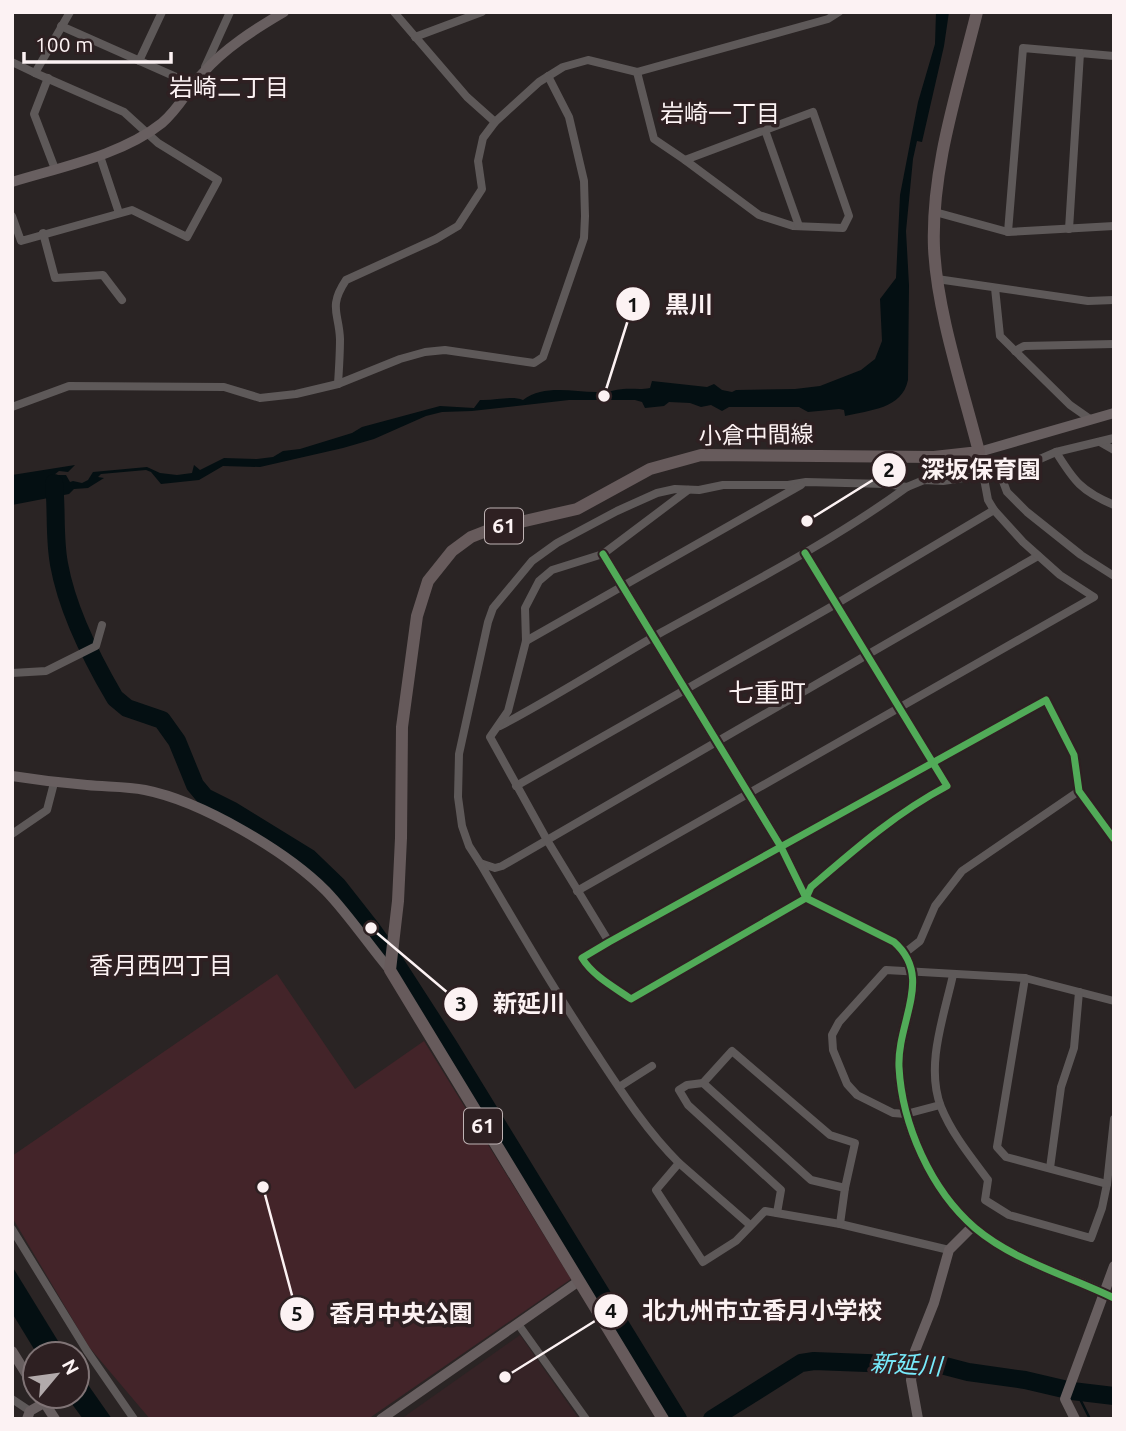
<svg xmlns="http://www.w3.org/2000/svg" width="1126" height="1431" font-family="Ubuntu,'Noto Sans JP',sans-serif">
<style>
.built{fill:#362326}
.green{fill:#432429}
.water{fill:#040f12}
.lines{fill:none;stroke-linecap:round;stroke-linejoin:round}
.stream{stroke:#040f12;stroke-width:2.5}
.river{stroke:#040f12;stroke-width:18}
.street{stroke:#5e5959;stroke-width:8}
.secondary{stroke:#685f60;stroke-width:10}
.primary{stroke:#675b5c;stroke-width:12}
.cycleway-casing{stroke:#2e2022;stroke-width:11}
.cycleway{stroke:#51ab58;stroke-width:7}
.labels{text-anchor:middle;stroke-width:7;stroke-linejoin:round;paint-order:stroke}
.shield{fill:#2e2022;stroke:#beb3b4;stroke-width:2}
.shield-label{font-size:21px;font-weight:bold;fill:#fcf2f3}
.street-label{font-size:23px;fill:#fcf2f3;stroke:#2e2022}
.neighbourhood-label{font-size:24px;fill:#fcf2f3;stroke:#2e2022}
.water-label{font-size:24px;font-style:italic;fill:#78ebfc;stroke:#2e2022}
.quarter-label{font-size:26px;fill:#fcf2f3;stroke:#2e2022}
.leader{fill:none;stroke:#fcf2f3;stroke-width:2.5}
.callout-dot{fill:#fcf2f3;stroke:#2e2022;stroke-width:2.5}
.mark-label{font-size:21px;text-anchor:middle;font-weight:bold;fill:#111}
.callout-label{font-size:24px;text-anchor:middle;font-weight:bold;fill:#fcf2f3;stroke:#2e2022;stroke-width:7;stroke-linejoin:round;paint-order:stroke}
</style>
<rect width="100%" height="100%" fill="#2a2424"/>
<!-- built -->
<polygon class="built" points="520,1335 579,1419 401,1419"/>
<!-- green -->
<polygon class="green" points="277,974 355,1089 424,1041 571,1279 368,1419 150,1419 89,1347 12,1217 12,1156"/>
<!-- water -->
<g class="water">
<path d="M936,12H949L944,46L922,142L917,141L913,159L906,231L909,285L908,380C902,409 870,410 845,416L844,410L839,409L808,412L799,407H729L722,411L711,405L701,407L690,403L669,402L664,406L645,408L642,402L635,400H569L472,411L442,412L426,416L374,439L343,448L260,467L223,466L199,480L161,484L151,472L146,470L101,474L98,477L104,478L88,488L74,489L69,494L12,505V475L75,465L68,472L59,471L54,475H66L70,482L73,481L82,483L88,480L93,472L147,467L160,473L177,475L192,473L194,465L200,470L224,458L257,459L273,457L283,451L300,449L352,433L362,427L440,406L474,408L480,400C495,401 511,395 523,400C544,384 573,392 596,392C605,393 614,390 623,389C634,388 639,390 650,388L652,381L707,387L714,384L722,390L732,392L736,390L795,389L820,386L861,370L875,359L882,341L880,299L896,278L900,195L918,102L935,44Z"/>
<polygon points="12,1266 66,1354 37,1354 12,1313"/>
<polygon points="77,1369 112,1419 83,1419 66,1396 77,1396"/>
</g>
<g class="lines">
<!-- stream -->
<polyline class="stream" points="1079,1392 1081,1401 1090,1419"/>
<!-- river -->
<g class="river">
<path d="M54,483C57,510 54,537 59,564C67,609 92,659 115,698L127,708L162,720L177,741L195,785L205,797L231,810L309,858L338,886L371,928L393,959L449,1046L678,1419"/>
<polyline points="712,1419 801,1363 814,1361 945,1366 968,1372 1025,1380 1072,1391 1114,1396"/>
</g>
<!-- street -->
<g class="street">
<polyline points="394,12 467,97 495,122"/>
<polyline points="61,26 194,85"/>
<polyline points="415,37 482,12"/>
<polyline points="139,61 162,12"/>
<polyline points="12,62 35,73"/>
<polyline points="205,67 230,12"/>
<polyline points="637,72 654,139 685,160"/>
<polyline points="48,78 34,114 55,169"/>
<polygon points="813,112 849,216 843,228 793,226 759,215 685,160"/>
<polyline points="765,130 799,226"/>
<polyline points="100,156 119,213"/>
<polyline points="935,212 1008,232 1114,226"/>
<polyline points="12,216 21,241 132,210 187,237 218,180 158,143 124,112 35,73 70,12"/>
<polyline points="1069,229 1080,53 1114,56"/>
<polyline points="1008,232 1023,48 1080,53"/>
<polyline points="43,233 55,278 103,275 122,300"/>
<polyline points="937,279 1088,301 1114,300"/>
<polyline points="995,288 1000,336 1070,405 1090,419"/>
<polyline points="1015,351 1024,346 1114,344"/>
<path d="M338,384C339,369 340,354 340,339C339,313 328,307 346,280L436,239L458,226L482,189L478,161L483,138L495,122L539,82L563,67L588,60L637,72L828,19L839,12"/>
<polyline points="12,407 69,386 224,387 260,398 296,394 338,384 400,359 425,352 445,350 534,363 543,357 584,238 585,216 584,181 569,117 548,76"/>
<polyline points="1100,442 1114,450"/>
<polyline points="979,452 1001,476 1007,492 1027,512 1081,555 1114,576"/>
<path d="M1056,452C1074,481 1081,491 1114,505"/>
<polyline points="1001,476 1056,452 1114,438"/>
<polyline points="907,487 886,484 806,482 788,485 723,485 699,490 675,489 657,493 617,511 557,543 532,561 493,608 488,622 459,754 458,797 462,826 469,846 480,863 495,868 502,866 1038,556"/>
<path d="M805,553L947,786C896,813 854,850 811,887L806,898L631,999C614,987 593,976 582,958L609,942L1046,700L1074,755L1079,791L1114,839"/>
<polyline points="526,641 801,485"/>
<polyline points="12,673 46,671 96,646 102,625"/>
<path d="M500,726C555,697 608,663 662,632C745,586 830,543 907,487L924,480L943,481L983,475"/>
<polyline points="516,786 836,604 994,510"/>
<polyline points="12,834 47,810 54,783"/>
<path d="M480,863C518,928 556,993 598,1056C623,1094 647,1131 679,1163L656,1190L703,1262L736,1241L765,1211L840,1224L949,1250"/>
<polyline points="577,891 1094,597 1060,575 1023,542 994,510 988,500 979,452"/>
<polyline points="609,942 547,840 490,737 508,711 526,641 525,608 539,581 552,570 603,554 688,490"/>
<polyline points="906,952 920,941 935,906 962,871 1079,791"/>
<path d="M953,975C944,1016 925,1066 941,1107C952,1134 971,1157 988,1180L985,1200L1009,1215L1091,1238L1102,1208L1107,1184L1114,1119"/>
<polyline points="1025,978 997,1147 1006,1157 1107,1184"/>
<polyline points="703,1083 732,1051 830,1135 855,1143 845,1188"/>
<polyline points="619,1087 652,1066"/>
<polyline points="940,1105 906,1114 893,1113 857,1095 847,1084 833,1050 832,1035 839,1022 886,970 1025,978 1114,1001"/>
<polyline points="679,1163 750,1225"/>
<polyline points="1050,1168 1061,1087 1074,1048 1079,992"/>
<polyline points="777,1213 781,1190 688,1105 679,1090 687,1085 703,1083 811,1180 845,1188 840,1224"/>
<polyline points="12,1229 87,1351 134,1419"/>
<polyline points="518,1324 586,1419"/>
<polyline points="12,1399 30,1411"/>
</g>
<!-- secondary -->
<g class="secondary">
<path d="M12,182C61,167 122,155 162,123C179,109 188,89 203,73C225,48 255,29 284,12"/>
<polyline points="979,452 1114,413"/>
<path d="M603,554L781,847L806,898L894,942C934,977 897,1021 899,1067C902,1125 931,1190 975,1228C1014,1261 1069,1276 1114,1298"/>
<path d="M12,776C37,780 62,783 87,785C106,787 126,786 145,790C201,801 286,851 326,891C349,915 368,944 390,970"/>
<polyline points="12,1351 35,1388"/>
<polyline points="40,1396 55,1419"/>
<polyline points="27,1419 30,1411 44,1403"/>
<polyline points="381,1419 579,1281"/>
<polyline points="918,1419 911,1380 915,1351 934,1303 949,1250 973,1226"/>
<polyline points="1075,1419 1065,1399 1114,1266"/>
</g>
<!-- primary -->
<path class="primary" d="M663,1419L390,970L398,901L401,838L402,727L417,616L428,581L452,551L471,537L494,528L577,509L650,469L701,455L934,457L979,452C963,389 937,312 934,248C931,169 958,89 977,12"/>
<!-- cycleway casing -->
<g class="cycleway-casing">
<g id="cycleway">
<path d="M805,553L947,786C896,813 854,850 811,887L806,898L631,999C614,987 593,976 582,958L609,942L1046,700L1074,755L1079,791L1114,839"/>
<path d="M603,554L781,847L806,898L894,942C934,977 897,1021 899,1067C902,1125 931,1190 975,1228C1014,1261 1069,1276 1114,1298"/>
</g>
</g>
<!-- cycleway -->
<use href="#cycleway" class="cycleway"/>
</g>
<g class="labels">
<!-- shield labels -->
<g class="shield">
<rect x="485" y="508.5" width="38" height="35" rx="5"/>
<rect x="464" y="1108.5" width="38" height="35" rx="5"/>
</g>
<g class="shield-label">
<text x="504" y="533">61</text>
<text x="483" y="1133">61</text>
</g>
<!-- street labels -->
<g class="street-label">
<text transform="translate(756 435) rotate(-1)" y="8">小倉中間線</text>
</g>
<!-- neighbourhood labels -->
<g class="neighbourhood-label">
<text x="229" y="96">岩崎二丁目</text>
<text x="720" y="122">岩崎一丁目</text>
<text x="161" y="974">香月西四丁目</text>
</g>
<!-- water labels -->
<g class="water-label">
<text transform="translate(906 1365) rotate(3)" y="8">新延川</text>
</g>
<!-- quarter labels -->
<g class="quarter-label">
<text x="767" y="702">七重町</text>
</g>
</g>
<!-- callouts -->
<path class="leader" d="M604 396L633 304M807 521L889 470M371 928L461 1004M505 1377L611 1311M263 1187L297 1314"/>
<g class="callout-dot">
<circle cx="604" cy="396" r="7"/>
<circle cx="807" cy="521" r="7"/>
<circle cx="371" cy="928" r="7"/>
<circle cx="505" cy="1377" r="7"/>
<circle cx="263" cy="1187" r="7"/>
<circle cx="633" cy="304" r="18"/>
<circle cx="889" cy="470" r="18"/>
<circle cx="461" cy="1004" r="18"/>
<circle cx="611" cy="1311" r="18"/>
<circle cx="297" cy="1314" r="18"/>
</g>
<g class="mark-label">
<text x="633" y="312">1</text>
<text x="889" y="477">2</text>
<text x="461" y="1011">3</text>
<text x="611" y="1318">4</text>
<text x="297" y="1321">5</text>
</g>
<g class="callout-label">
<text x="689" y="313">黒川</text>
<text x="981" y="478">深坂保育園</text>
<text x="529" y="1012">新延川</text>
<text x="762" y="1319">北九州市立香月小学校</text>
<text x="401" y="1322">香月中央公園</text>
</g>
<!-- border -->
<rect width="1126" height="1431" fill="none" stroke="#fcf2f3" stroke-width="28"/>
<!-- north arrow -->
<g transform="translate(56 1375) rotate(61)"><circle r="33" fill="#2e2022" stroke="#807476" stroke-width="2"/>
<path d="M0-5L12 26L0 18L-12 26Z" fill="#b2aaab"/>
<text y="-10" font-size="19" font-weight="bold" text-anchor="middle" fill="#fcf2f3">N</text>
</g>
<!-- scale -->
<path d="M24 52v10h147v-10" fill="none" stroke="#fcf2f3" stroke-width="3.5"/>
<text x="35" y="52" font-size="21" fill="#fcf2f3" stroke="#2e2022" stroke-width="5" paint-order="stroke">100 m</text>
</svg>
